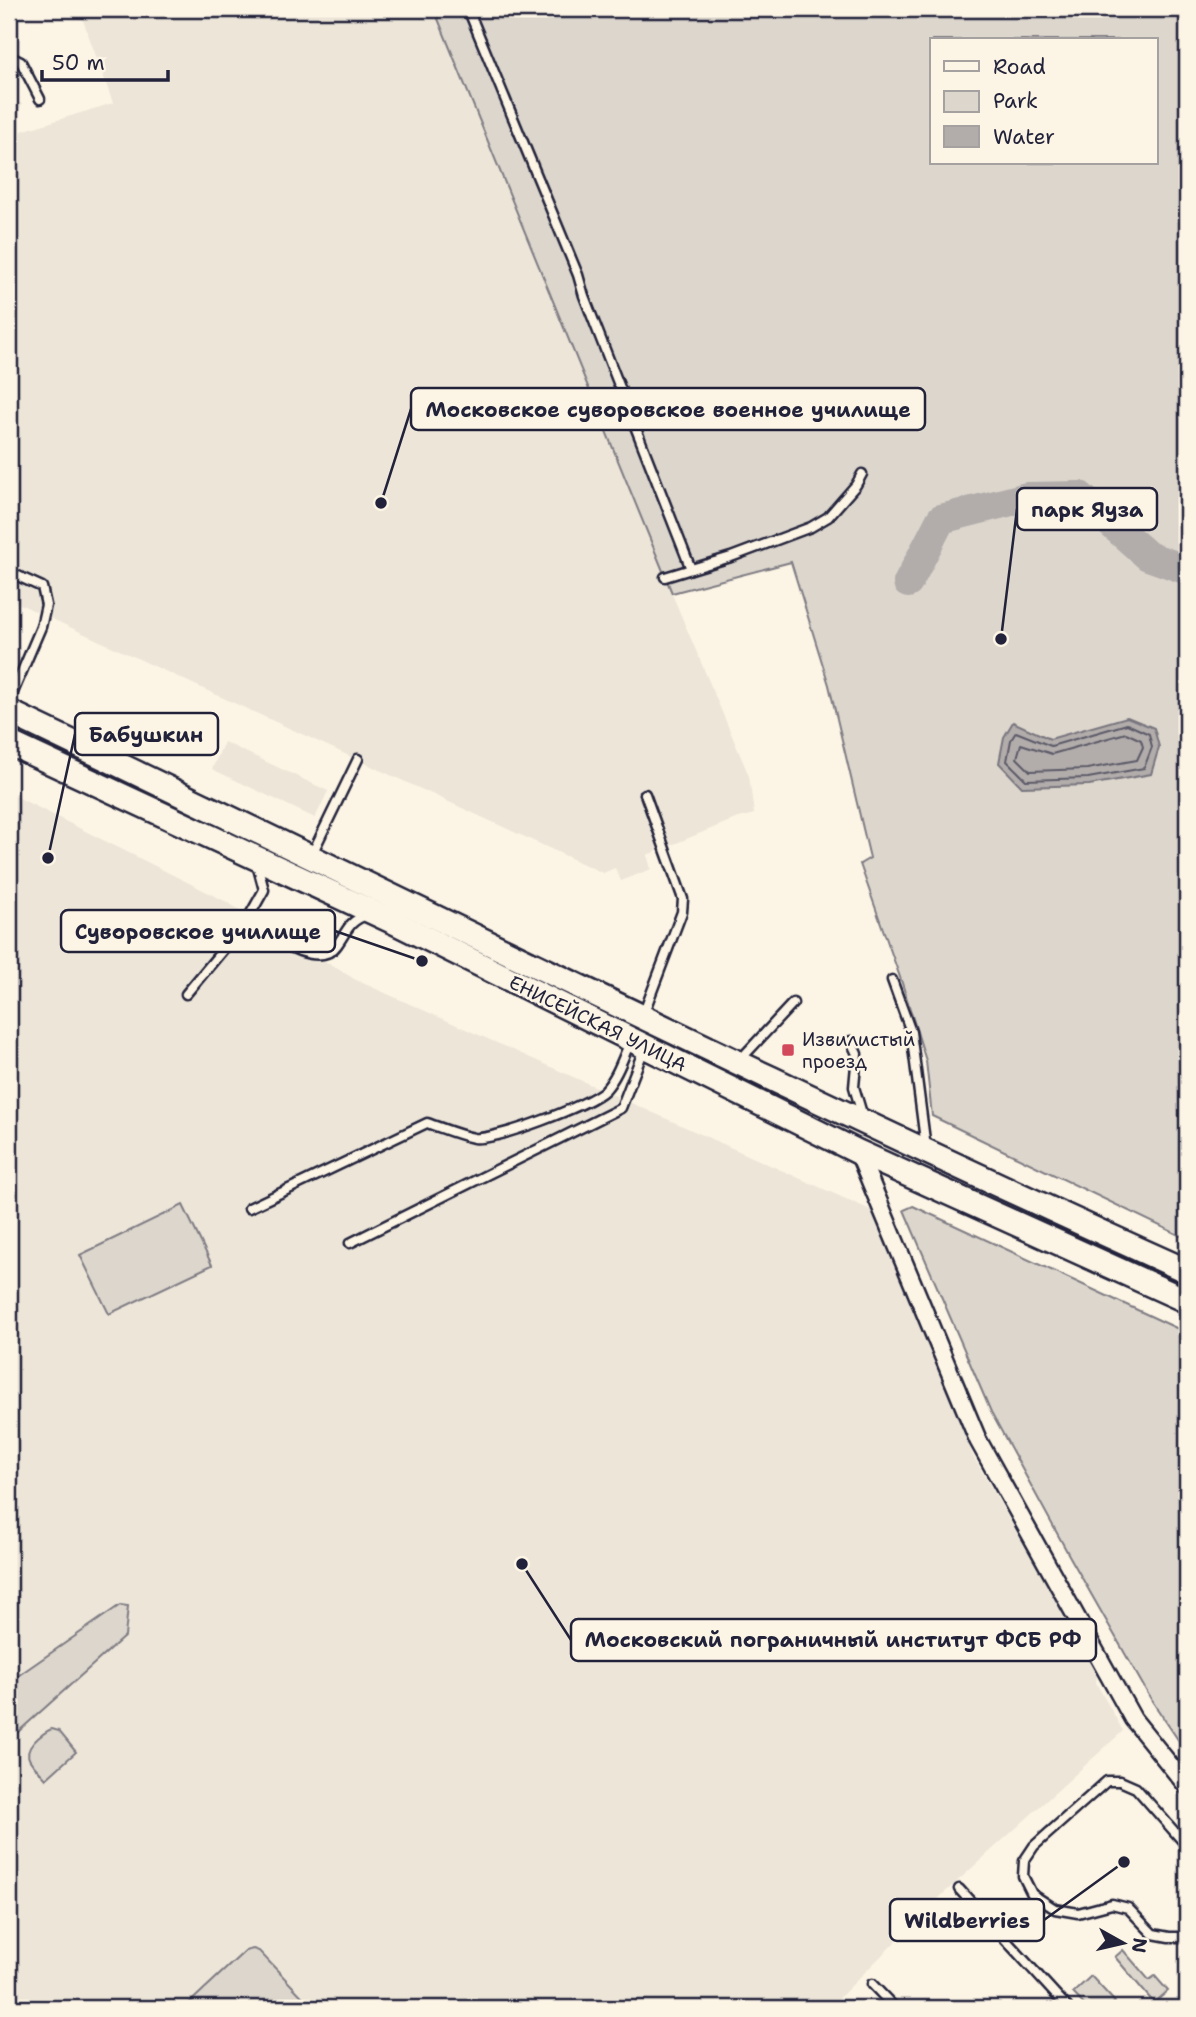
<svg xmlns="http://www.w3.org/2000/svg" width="1196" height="2017" font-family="'Shantell Sans',sans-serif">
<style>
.built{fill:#ece5d8}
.green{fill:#dcd6cc;stroke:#7f7c84;stroke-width:2;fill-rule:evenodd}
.water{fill:#b2adab;stroke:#78757e;stroke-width:2}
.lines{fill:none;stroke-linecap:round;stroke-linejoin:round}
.shore{stroke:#5c5a68;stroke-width:2}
.river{stroke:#b2adab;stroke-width:30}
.lane-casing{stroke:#22223b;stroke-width:13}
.street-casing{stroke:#22223b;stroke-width:21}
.secondary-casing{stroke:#22223b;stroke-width:28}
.lane{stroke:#fcf5e5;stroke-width:8}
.street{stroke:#fcf5e5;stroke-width:16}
.secondary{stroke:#fcf5e5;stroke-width:23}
.poi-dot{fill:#d1495b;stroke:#fcf5e5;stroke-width:2.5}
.labels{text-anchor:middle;stroke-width:5;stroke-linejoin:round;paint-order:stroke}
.street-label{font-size:19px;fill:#22223b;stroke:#fcf5e5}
.poi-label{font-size:19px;fill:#22223b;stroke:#fcf5e5;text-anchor:start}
.leader{fill:none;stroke:#22223b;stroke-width:2.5}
.callout-dot{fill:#22223b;stroke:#fcf5e5;stroke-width:2.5}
.callout{fill:#fcf5e5;stroke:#22223b;stroke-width:2.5}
.callout-label{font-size:21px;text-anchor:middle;font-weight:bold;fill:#22223b}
</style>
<rect width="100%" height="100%" fill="#fcf5e5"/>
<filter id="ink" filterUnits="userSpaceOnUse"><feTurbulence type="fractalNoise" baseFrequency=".0143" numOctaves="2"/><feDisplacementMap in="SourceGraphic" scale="14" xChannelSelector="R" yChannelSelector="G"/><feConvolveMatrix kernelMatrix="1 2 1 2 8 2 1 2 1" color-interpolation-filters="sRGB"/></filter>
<g filter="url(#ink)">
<!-- built -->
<g class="built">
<polygon points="79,9 434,9 672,594 749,776 754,814 735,819 647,855 651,869 621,881 615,868 603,873 9,599 9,135 113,103"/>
<polygon points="9,98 22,104 9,133"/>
<polygon points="224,742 328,791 315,818 212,769"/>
<polygon points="9,793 225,901 356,980 875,1212 973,1456 1097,1673 1096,1683 1123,1731 942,1895 829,2008 9,2008 9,1838 16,1830 9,1821"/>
</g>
<!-- green -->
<g class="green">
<path d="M434,9H1187V1239L932,1116L926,1061L902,983L860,864L870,858L829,685L791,562L672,593ZM932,40H1156V163H932Z"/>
<polygon points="183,1205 212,1265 109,1314 80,1255"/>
<polygon points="913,1206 1187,1333 1187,1753 1152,1701 1070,1557 991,1412 904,1210"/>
<polygon points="120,1605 128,1606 125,1636 9,1740 9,1682"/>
<path d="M52,1729L59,1731L76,1752L46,1779C32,1763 18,1756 38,1738C43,1734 46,1731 52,1729Z"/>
<polygon points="253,1949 259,1951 313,2008 184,2008 245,1951"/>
<polygon points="1123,1950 1149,1980 1155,1976 1168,1991 1154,2003 1115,1957"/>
<polygon points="1091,1976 1115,2002 1108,2008 1087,2008 1073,1993"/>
</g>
<!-- water -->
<polygon class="water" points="1127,717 1154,728 1159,747 1151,774 1089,785 1022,787 999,763 1004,737 1013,722 1050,739"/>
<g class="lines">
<!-- shore -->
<g class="shore">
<polygon points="1127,724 1149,734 1152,747 1144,768 1088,778 1026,780 1007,761 1011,740 1016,732 1051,746"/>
<polygon points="1126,733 1141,740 1143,747 1137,760 1087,769 1030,771 1017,758 1021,744 1052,754"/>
</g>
<!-- river -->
<polyline class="river" points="908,583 941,519 1027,497 1080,496 1148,556 1187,570"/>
<!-- lane casing -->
<g class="lane-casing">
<g id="lane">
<polyline points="468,9 578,275 584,296 691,569"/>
<polyline points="9,56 21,62 40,99"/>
<polyline points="9,572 42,587 46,605 41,627 9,702"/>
<polyline points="665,577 731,557 811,527 828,517 856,485 862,474"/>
<polyline points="312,854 358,759"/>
<path d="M257,864L264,890L246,922C267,934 318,972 337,945C348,930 348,922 366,915"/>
<polyline points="892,980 911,1032 926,1148"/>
<polyline points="186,994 246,922"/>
<polyline points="643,1015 682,912 683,899 645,794"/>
<polyline points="851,1041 857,1054 854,1087 863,1117"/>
<polyline points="738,1062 793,1003"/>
<path d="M249,1208L427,1123C442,1128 458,1135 474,1138C494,1141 590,1105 605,1090C617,1077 623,1058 630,1042"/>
<polyline points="350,1243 621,1108 644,1049"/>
<polyline points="1187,1846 1136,1788 1120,1781 1107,1781 1034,1846 1024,1861 1023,1876 1032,1894 1055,1909 1078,1913 1112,1904 1128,1908 1153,1934 1169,1937 1187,1937"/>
<polyline points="959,1889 1068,2008"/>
<polyline points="872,1984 895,2008"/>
</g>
</g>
<!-- street casing -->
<g class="street-casing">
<polyline id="street" points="858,1152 978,1440 1133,1719 1187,1786"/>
</g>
<!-- secondary casing -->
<g class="secondary-casing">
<g id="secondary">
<path d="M9,712C401,899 791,1093 1187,1271"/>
<polyline points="9,743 394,922 858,1152 1187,1301"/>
</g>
</g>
<!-- lane -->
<use href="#lane" class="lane"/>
<!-- street -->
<use href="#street" class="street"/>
<!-- secondary -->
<use href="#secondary" class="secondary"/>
</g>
</g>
<!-- markers -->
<rect class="poi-dot" x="781" y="1043" width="14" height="14" rx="3.5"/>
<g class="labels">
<!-- street labels -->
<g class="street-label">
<text transform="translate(598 1023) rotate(26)" y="7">ЕНИСЕЙСКАЯ УЛИЦА</text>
</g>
<!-- poi labels -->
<g class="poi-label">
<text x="802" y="1046">Извилистый<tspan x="802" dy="22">проезд</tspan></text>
</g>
</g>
<!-- callouts -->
<path class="leader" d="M381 503L411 409M1001 639L1017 509M48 858L75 734M422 961L335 931M522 1564L571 1640M1124 1862L1044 1920"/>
<g class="callout-dot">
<circle cx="381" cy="503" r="7"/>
<circle cx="1001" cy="639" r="7"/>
<circle cx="48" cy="858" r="7"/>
<circle cx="422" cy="961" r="7"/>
<circle cx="522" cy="1564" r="7"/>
<circle cx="1124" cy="1862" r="7"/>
</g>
<g class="callout">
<rect x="411" y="388" width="514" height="42" rx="7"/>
<rect x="1017" y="488" width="140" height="42" rx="7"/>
<rect x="75" y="713" width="143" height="42" rx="7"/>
<rect x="61" y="910" width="274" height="42" rx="7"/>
<rect x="571" y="1619" width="525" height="42" rx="7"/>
<rect x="890" y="1899" width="154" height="42" rx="7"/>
</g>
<g class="callout-label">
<text x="668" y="417">Московское суворовское военное училище</text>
<text x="1087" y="517">парк Яуза</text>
<text x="146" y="742">Бабушкин</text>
<text x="198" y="939">Суворовское училище</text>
<text x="833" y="1647">Московский пограничный институт ФСБ РФ</text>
<text x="967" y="1928">Wildberries</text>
</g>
<!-- margin -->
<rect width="1196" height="2017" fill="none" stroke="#fcf5e5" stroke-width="35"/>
<rect x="18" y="18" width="1161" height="1982" fill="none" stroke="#22223b" stroke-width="2.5" filter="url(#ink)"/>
<!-- legend -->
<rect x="930" y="38" width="228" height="126" fill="#fcf5e5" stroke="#a5a1a1" stroke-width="2"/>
<rect x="944" y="61" width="35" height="10" fill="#fcf5e5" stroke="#a5a1a1" stroke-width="2"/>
<text x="993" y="74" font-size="21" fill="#22223b">Road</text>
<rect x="944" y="91" width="35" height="21" fill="#dcd6cc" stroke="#a5a1a1" stroke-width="2"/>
<text x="993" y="108" font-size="21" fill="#22223b">Park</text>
<rect x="944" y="126" width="35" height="21" fill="#b2adab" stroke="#a5a1a1" stroke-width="2"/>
<text x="993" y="144" font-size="21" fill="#22223b">Water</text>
<!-- north arrow -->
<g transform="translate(1123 1943) rotate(98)" stroke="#fcf5e5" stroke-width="5" paint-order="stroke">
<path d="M0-5L12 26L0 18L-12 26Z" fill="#22223b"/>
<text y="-10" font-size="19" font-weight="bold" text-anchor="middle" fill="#22223b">N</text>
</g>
<!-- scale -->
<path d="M42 70v10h126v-10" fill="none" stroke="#22223b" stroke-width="3.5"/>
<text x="52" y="70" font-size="21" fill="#22223b" stroke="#fcf5e5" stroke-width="5" paint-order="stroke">50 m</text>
</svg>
